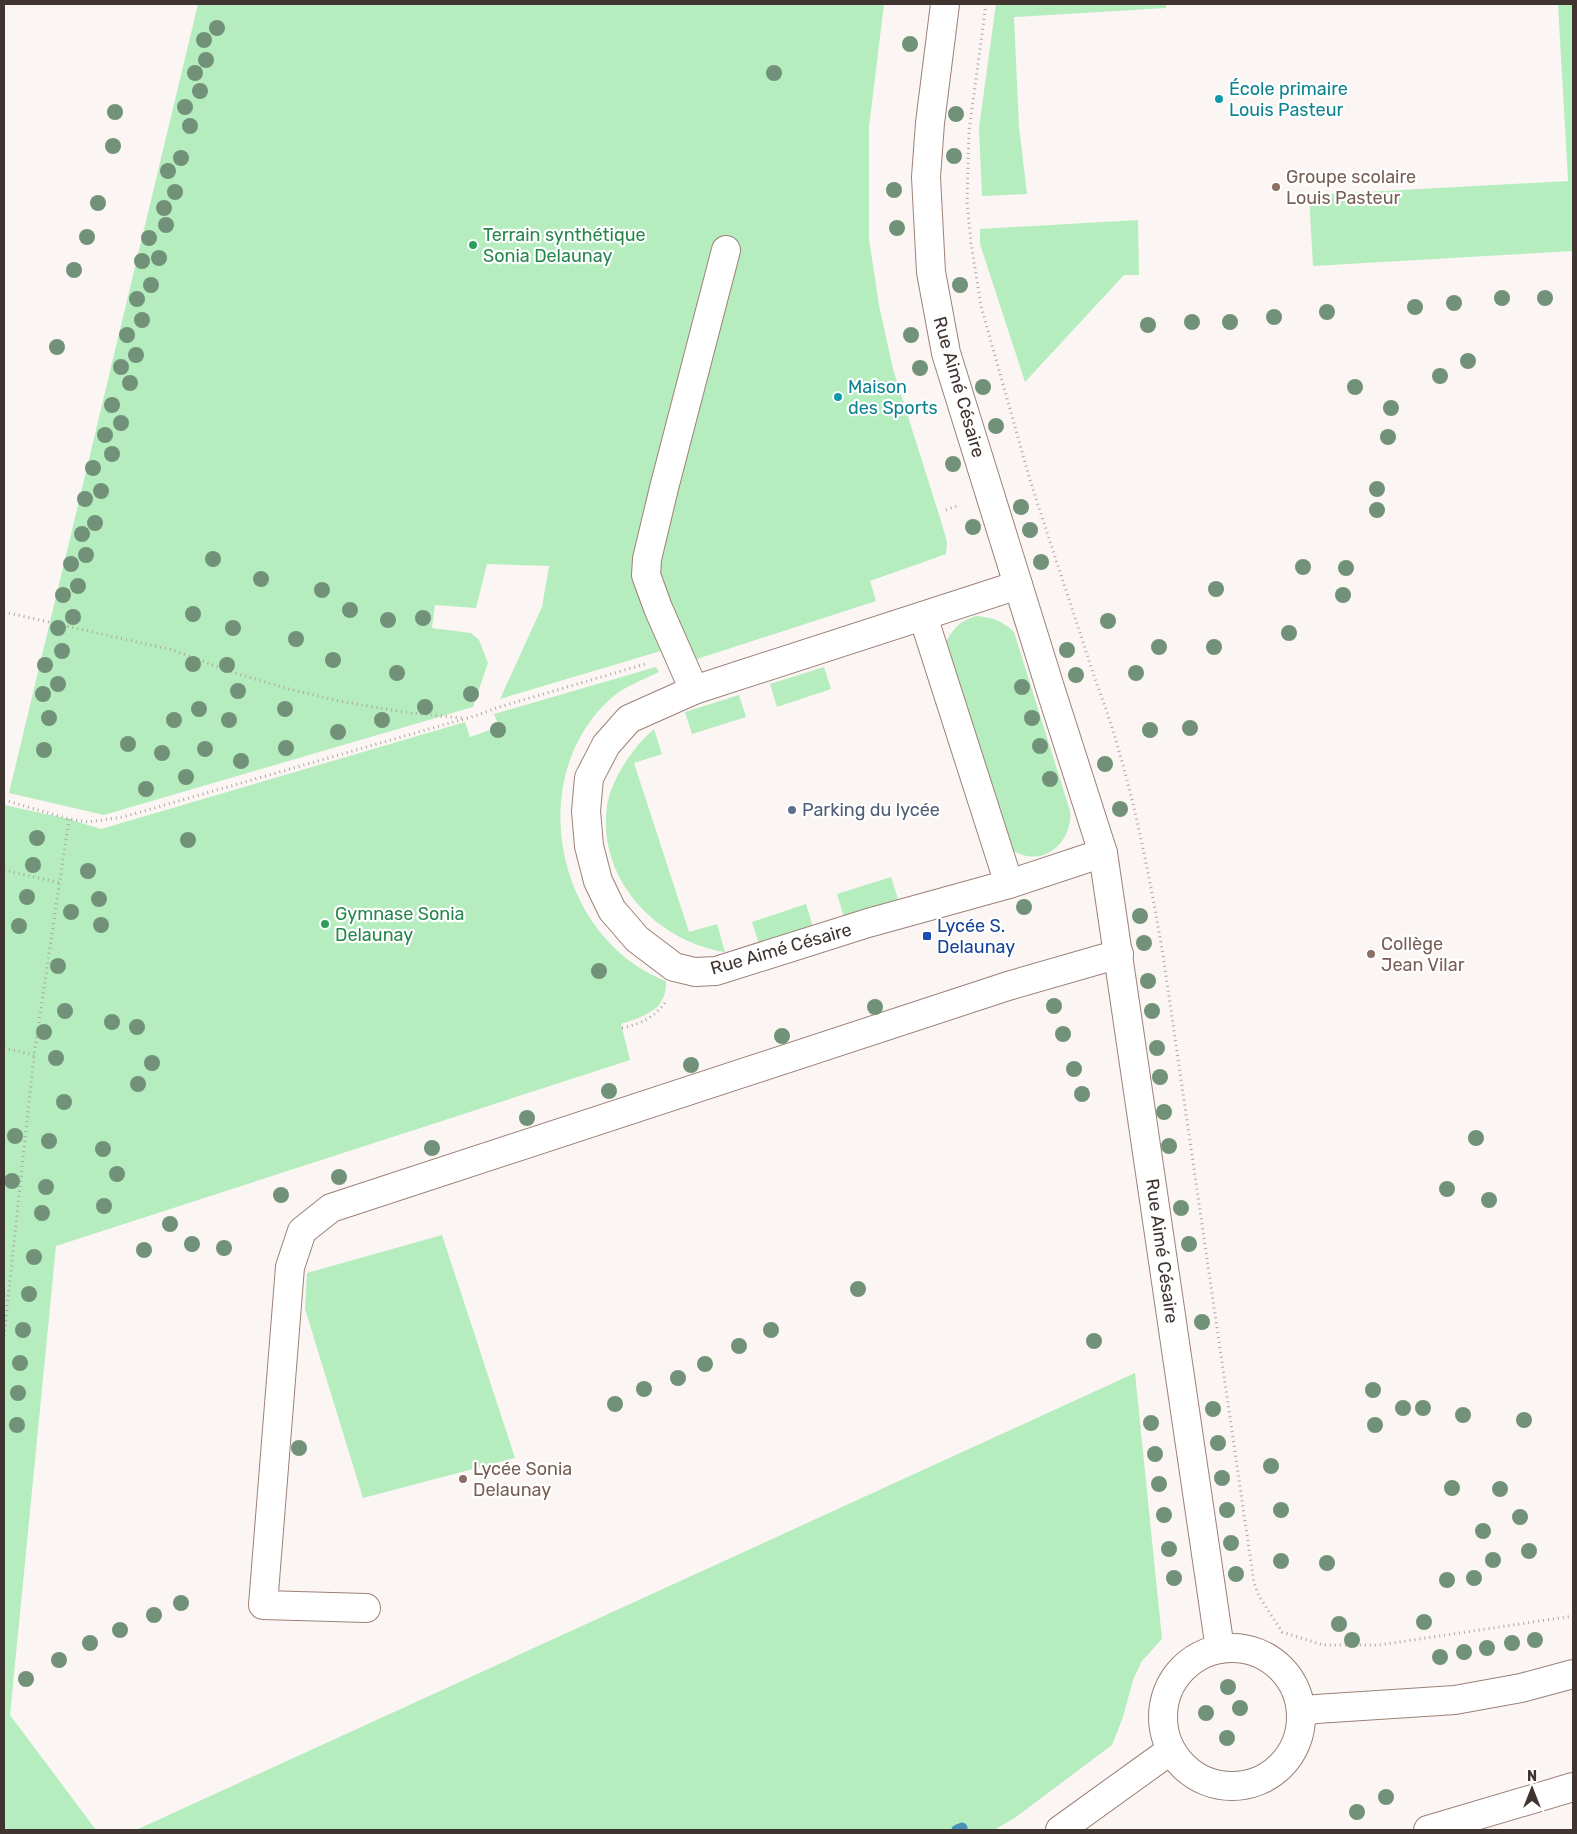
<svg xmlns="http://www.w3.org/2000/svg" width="1577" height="1834" font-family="Rubik,sans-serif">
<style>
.green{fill:#b5edbe}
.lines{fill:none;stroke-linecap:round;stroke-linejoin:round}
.stream{stroke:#4592b6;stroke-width:11}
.minor-casing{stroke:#9c8177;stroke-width:30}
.path{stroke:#aea6a4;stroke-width:3;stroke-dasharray:1 4;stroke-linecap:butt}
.minor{stroke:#fff;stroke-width:28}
.tree{fill:#719279}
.culture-dot{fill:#0f9aa8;stroke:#fff;stroke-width:2}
.education-dot{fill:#8d6e63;stroke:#fff;stroke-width:2}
.leisure-dot{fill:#2e9e5b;stroke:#fff;stroke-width:2}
.service-dot{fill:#5c6f8a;stroke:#fff;stroke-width:2}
.transit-dot{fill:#1a4fb4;stroke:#fff;stroke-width:2}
.labels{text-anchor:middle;stroke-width:4.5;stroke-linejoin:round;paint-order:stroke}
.culture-label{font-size:18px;fill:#0d838f;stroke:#fff;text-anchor:start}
.education-label{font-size:18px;fill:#785e54;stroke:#fff;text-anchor:start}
.leisure-label{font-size:18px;fill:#27864d;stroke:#fff;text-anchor:start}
.street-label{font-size:18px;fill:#3f3430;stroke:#fff}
.service-label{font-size:18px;fill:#4e5e75;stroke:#fff;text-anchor:start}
.transit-label{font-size:18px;fill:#164399;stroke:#fff;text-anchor:start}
</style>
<rect width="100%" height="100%" fill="#fbf5f3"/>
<!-- green -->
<g class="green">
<polygon points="198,4 884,4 869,127 869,239 879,305 893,369 941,521 947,542 946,554 870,581 876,601 697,659 668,606 664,650 500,699 542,607 549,566 487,564 476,608 435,605 432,628 471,633 479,640 488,663 473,707 104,815 9,793"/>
<polygon points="996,4 1166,4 1166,8 1014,17 1019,127 1027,194 982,196 979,128"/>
<polygon points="1558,4 1573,4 1573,251 1313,266 1309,195 1568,181"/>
<polygon points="1138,220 1139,275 1124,275 1025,382 980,244 980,229"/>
<path d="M976,616C991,617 1003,621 1014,632L1070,811C1073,835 1053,861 1027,856C1021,855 1014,851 1008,849L945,643C953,629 961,620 976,616Z"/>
<path d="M656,667L659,672C642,680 623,687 609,700C523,780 557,939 666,981C667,1011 644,1016 621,1024L630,1060L56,1246L10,1715L96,1830H4V805L69,819L101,829L465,722L470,737L499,727L494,714Z"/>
<polygon points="824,667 831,689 777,707 770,684"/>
<polygon points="739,695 746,717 692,734 685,712"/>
<path d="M654,729L662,754L634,763L689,932L717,924L725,952C656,941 597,879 607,806C611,779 634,746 654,729Z"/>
<polygon points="891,877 898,899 844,917 837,894"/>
<polygon points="806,904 813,927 759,944 752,922"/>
<polygon points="442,1235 515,1458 363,1498 305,1309 307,1273"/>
<polygon points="1135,1373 1162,1639 1142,1661 1133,1680 1123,1717 1112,1745 1016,1817 994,1830 136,1830"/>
</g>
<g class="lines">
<!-- stream -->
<polyline class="stream" points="957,1830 962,1828"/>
<!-- minor casing -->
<g class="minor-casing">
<g id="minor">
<polyline points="945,4 930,123 926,177 931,272 946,353 1052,694 1103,853 1220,1649"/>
<polyline points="1018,585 694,690 629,719 606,745 589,778 586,811 589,846 598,881 612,910 637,939 674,967 695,972 716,971 868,923 1009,884 1103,853"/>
<polyline points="923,616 1009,884"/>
<polyline points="694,690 658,608 646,575 647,559 664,488 726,250"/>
<polyline points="366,1608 263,1605 290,1267 302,1231 331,1208 1008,986 1119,954"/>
<circle cx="1232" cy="1717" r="69"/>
<polyline points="1301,1712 1316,1709 1455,1700 1521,1688 1573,1674"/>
<polyline points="1060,1830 1171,1750"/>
<polyline points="1428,1830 1573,1787"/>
</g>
</g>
<!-- path -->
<g class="path">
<path d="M986,4L969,131L967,201L971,243L981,306L1030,480L1095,679C1129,768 1147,862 1163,955L1254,1583L1259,1596L1282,1632L1323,1645H1379L1573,1616"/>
<polyline points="946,510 959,505"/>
<polyline points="4,612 173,650 231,672 289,689 344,702 410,713 462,718"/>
<polyline points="4,800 69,819 88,822 123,817 478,715 496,708 645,664"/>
<polyline points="4,870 60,883"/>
<path d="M622,1028C643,1023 654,1018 667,1000"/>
<polyline points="4,1048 34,1055"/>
<polyline points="4,1336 34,1055 69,819"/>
</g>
<!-- minor -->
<use href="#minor" class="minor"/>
</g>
<!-- trees -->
<g class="tree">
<circle cx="217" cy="28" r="8"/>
<circle cx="204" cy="40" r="8"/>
<circle cx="910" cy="44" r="8"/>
<circle cx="206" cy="60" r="8"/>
<circle cx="195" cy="73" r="8"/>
<circle cx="774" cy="73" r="8"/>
<circle cx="200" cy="91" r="8"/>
<circle cx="185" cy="107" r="8"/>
<circle cx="115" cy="112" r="8"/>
<circle cx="956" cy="114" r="8"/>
<circle cx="190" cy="126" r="8"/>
<circle cx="113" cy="146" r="8"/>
<circle cx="954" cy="156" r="8"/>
<circle cx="181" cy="158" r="8"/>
<circle cx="168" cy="171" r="8"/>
<circle cx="894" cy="190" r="8"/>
<circle cx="175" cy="192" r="8"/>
<circle cx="98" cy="203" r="8"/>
<circle cx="164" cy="208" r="8"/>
<circle cx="166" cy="225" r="8"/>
<circle cx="897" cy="228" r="8"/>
<circle cx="87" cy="237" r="8"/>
<circle cx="149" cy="238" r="8"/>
<circle cx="159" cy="258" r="8"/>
<circle cx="142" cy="261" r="8"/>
<circle cx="74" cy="270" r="8"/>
<circle cx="151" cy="285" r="8"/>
<circle cx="960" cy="285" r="8"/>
<circle cx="1502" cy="298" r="8"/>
<circle cx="1545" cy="298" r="8"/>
<circle cx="137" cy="299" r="8"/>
<circle cx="1454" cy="303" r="8"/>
<circle cx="1415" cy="307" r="8"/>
<circle cx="1327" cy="312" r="8"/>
<circle cx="1274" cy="317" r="8"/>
<circle cx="142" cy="320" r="8"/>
<circle cx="1192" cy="322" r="8"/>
<circle cx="1230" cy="322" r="8"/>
<circle cx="1148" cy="325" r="8"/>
<circle cx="127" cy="335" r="8"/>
<circle cx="911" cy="335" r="8"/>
<circle cx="57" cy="347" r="8"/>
<circle cx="136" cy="355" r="8"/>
<circle cx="1468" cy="361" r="8"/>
<circle cx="121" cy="367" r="8"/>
<circle cx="920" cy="368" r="8"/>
<circle cx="1440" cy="376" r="8"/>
<circle cx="130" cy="383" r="8"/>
<circle cx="983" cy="387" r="8"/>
<circle cx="1355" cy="387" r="8"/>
<circle cx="112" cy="405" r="8"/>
<circle cx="1391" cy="408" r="8"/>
<circle cx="121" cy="423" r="8"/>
<circle cx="996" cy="426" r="8"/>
<circle cx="105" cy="435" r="8"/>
<circle cx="1388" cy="437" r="8"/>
<circle cx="112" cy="454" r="8"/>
<circle cx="953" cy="464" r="8"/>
<circle cx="93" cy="468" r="8"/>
<circle cx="1377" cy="489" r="8"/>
<circle cx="101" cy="491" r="8"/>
<circle cx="85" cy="499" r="8"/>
<circle cx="1021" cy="507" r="8"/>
<circle cx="1377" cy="510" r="8"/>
<circle cx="95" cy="523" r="8"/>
<circle cx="973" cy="527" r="8"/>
<circle cx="1030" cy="530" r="8"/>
<circle cx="82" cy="534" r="8"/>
<circle cx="86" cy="555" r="8"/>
<circle cx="213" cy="559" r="8"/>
<circle cx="1041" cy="562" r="8"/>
<circle cx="71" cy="564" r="8"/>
<circle cx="1303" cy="567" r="8"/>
<circle cx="1346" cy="568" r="8"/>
<circle cx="261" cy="579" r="8"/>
<circle cx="78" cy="586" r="8"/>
<circle cx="1216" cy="589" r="8"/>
<circle cx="322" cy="590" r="8"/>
<circle cx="63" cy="595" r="8"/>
<circle cx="1343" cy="595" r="8"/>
<circle cx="350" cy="610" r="8"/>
<circle cx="193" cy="614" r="8"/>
<circle cx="73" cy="617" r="8"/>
<circle cx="423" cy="618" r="8"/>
<circle cx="388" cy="620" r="8"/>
<circle cx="1108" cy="621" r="8"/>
<circle cx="58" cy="628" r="8"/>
<circle cx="233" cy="628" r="8"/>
<circle cx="1289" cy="633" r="8"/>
<circle cx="296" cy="639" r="8"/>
<circle cx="1159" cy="647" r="8"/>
<circle cx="1214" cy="647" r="8"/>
<circle cx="1067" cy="650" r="8"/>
<circle cx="62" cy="651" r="8"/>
<circle cx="333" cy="660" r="8"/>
<circle cx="193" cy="664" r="8"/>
<circle cx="45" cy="665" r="8"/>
<circle cx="227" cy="665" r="8"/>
<circle cx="397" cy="673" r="8"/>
<circle cx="1136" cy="673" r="8"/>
<circle cx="1076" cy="675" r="8"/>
<circle cx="58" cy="684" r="8"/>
<circle cx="1022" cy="687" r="8"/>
<circle cx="238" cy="691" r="8"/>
<circle cx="43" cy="694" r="8"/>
<circle cx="471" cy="694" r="8"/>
<circle cx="425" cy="707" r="8"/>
<circle cx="199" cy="709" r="8"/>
<circle cx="285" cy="709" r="8"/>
<circle cx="49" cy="718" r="8"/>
<circle cx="1032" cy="718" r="8"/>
<circle cx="174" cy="720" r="8"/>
<circle cx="229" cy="720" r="8"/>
<circle cx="382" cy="720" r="8"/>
<circle cx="1190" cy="728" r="8"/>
<circle cx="498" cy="730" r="8"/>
<circle cx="1150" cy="730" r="8"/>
<circle cx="338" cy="732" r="8"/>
<circle cx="128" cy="744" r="8"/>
<circle cx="1040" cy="746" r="8"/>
<circle cx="286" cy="748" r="8"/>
<circle cx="205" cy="749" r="8"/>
<circle cx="44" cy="750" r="8"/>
<circle cx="162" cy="753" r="8"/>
<circle cx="241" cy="761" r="8"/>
<circle cx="1105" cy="764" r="8"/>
<circle cx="186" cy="777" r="8"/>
<circle cx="1050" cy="779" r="8"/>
<circle cx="146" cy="789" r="8"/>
<circle cx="1120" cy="809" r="8"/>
<circle cx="37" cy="838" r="8"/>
<circle cx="188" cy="840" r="8"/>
<circle cx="33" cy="865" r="8"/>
<circle cx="88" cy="871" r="8"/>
<circle cx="27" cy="897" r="8"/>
<circle cx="99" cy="899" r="8"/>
<circle cx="1024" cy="907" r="8"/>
<circle cx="71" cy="912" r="8"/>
<circle cx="1140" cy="916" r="8"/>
<circle cx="101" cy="925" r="8"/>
<circle cx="19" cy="926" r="8"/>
<circle cx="1144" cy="943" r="8"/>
<circle cx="58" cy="966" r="8"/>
<circle cx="599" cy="971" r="8"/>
<circle cx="1148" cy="981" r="8"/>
<circle cx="1054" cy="1006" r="8"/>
<circle cx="875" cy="1007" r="8"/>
<circle cx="65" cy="1011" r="8"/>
<circle cx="1152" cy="1011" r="8"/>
<circle cx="112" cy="1022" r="8"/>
<circle cx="137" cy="1027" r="8"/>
<circle cx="44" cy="1032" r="8"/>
<circle cx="1063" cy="1034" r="8"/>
<circle cx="782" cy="1036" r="8"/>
<circle cx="1157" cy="1048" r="8"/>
<circle cx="56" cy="1058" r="8"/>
<circle cx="152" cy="1063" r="8"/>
<circle cx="691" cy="1065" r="8"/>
<circle cx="1074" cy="1069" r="8"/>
<circle cx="1160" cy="1077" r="8"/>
<circle cx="138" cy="1084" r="8"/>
<circle cx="609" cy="1091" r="8"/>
<circle cx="1082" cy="1094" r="8"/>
<circle cx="64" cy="1102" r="8"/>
<circle cx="1164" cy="1112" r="8"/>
<circle cx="527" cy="1118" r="8"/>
<circle cx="15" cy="1136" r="8"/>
<circle cx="1476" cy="1138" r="8"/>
<circle cx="49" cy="1141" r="8"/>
<circle cx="1169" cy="1146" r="8"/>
<circle cx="432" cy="1148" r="8"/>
<circle cx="103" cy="1149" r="8"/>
<circle cx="117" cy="1174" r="8"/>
<circle cx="339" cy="1177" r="8"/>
<circle cx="12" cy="1181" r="8"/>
<circle cx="46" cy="1187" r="8"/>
<circle cx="1447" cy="1189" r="8"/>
<circle cx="281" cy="1195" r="8"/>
<circle cx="1489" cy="1200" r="8"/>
<circle cx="104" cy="1206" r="8"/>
<circle cx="1181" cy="1208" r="8"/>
<circle cx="42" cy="1213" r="8"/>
<circle cx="170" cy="1224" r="8"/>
<circle cx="192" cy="1244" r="8"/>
<circle cx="1189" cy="1244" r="8"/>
<circle cx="224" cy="1248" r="8"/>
<circle cx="144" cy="1250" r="8"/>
<circle cx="34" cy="1257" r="8"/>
<circle cx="858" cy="1289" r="8"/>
<circle cx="29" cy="1294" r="8"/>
<circle cx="1202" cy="1322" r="8"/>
<circle cx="23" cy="1330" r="8"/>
<circle cx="771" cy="1330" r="8"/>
<circle cx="1094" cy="1341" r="8"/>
<circle cx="739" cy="1346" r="8"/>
<circle cx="20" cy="1363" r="8"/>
<circle cx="705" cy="1364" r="8"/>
<circle cx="678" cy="1378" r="8"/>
<circle cx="644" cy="1389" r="8"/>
<circle cx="1373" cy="1390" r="8"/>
<circle cx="18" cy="1393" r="8"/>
<circle cx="615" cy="1404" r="8"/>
<circle cx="1403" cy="1408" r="8"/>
<circle cx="1423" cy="1408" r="8"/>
<circle cx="1213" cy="1409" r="8"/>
<circle cx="1463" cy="1415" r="8"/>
<circle cx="1524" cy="1420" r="8"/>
<circle cx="1151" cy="1423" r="8"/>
<circle cx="17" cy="1425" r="8"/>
<circle cx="1375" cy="1425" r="8"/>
<circle cx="1218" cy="1443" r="8"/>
<circle cx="299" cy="1448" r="8"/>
<circle cx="1155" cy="1454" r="8"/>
<circle cx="1271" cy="1466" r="8"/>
<circle cx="1222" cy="1478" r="8"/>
<circle cx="1159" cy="1484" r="8"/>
<circle cx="1452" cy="1488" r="8"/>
<circle cx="1500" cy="1489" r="8"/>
<circle cx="1227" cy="1510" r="8"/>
<circle cx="1281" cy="1510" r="8"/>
<circle cx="1164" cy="1515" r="8"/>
<circle cx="1520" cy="1517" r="8"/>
<circle cx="1483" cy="1531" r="8"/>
<circle cx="1231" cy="1543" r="8"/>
<circle cx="1169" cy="1549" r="8"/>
<circle cx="1529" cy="1551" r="8"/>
<circle cx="1493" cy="1560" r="8"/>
<circle cx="1281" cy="1561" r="8"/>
<circle cx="1327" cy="1563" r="8"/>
<circle cx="1236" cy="1574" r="8"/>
<circle cx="1174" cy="1578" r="8"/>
<circle cx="1474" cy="1578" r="8"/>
<circle cx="1447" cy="1580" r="8"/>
<circle cx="181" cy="1603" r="8"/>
<circle cx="154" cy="1615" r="8"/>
<circle cx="1424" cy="1622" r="8"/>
<circle cx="1339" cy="1624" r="8"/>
<circle cx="120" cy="1630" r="8"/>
<circle cx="1352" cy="1640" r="8"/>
<circle cx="1535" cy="1640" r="8"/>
<circle cx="90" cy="1643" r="8"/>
<circle cx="1512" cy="1643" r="8"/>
<circle cx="1487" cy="1648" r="8"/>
<circle cx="1464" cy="1652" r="8"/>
<circle cx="1440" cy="1657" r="8"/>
<circle cx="59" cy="1660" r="8"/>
<circle cx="26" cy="1679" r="8"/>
<circle cx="1228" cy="1687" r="8"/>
<circle cx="1240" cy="1708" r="8"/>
<circle cx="1206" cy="1713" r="8"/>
<circle cx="1227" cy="1738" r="8"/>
<circle cx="1386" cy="1797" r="8"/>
<circle cx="1357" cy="1812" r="8"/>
</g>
<!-- markers -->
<g class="culture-dot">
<circle cx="1219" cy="99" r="5"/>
<circle cx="838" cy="397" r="5"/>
</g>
<g class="education-dot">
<circle cx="1276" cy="187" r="5"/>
<circle cx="1371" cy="954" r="5"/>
<circle cx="463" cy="1479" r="5"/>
</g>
<g class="leisure-dot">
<circle cx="473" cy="245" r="5"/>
<circle cx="325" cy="924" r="5"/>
</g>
<circle class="service-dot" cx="792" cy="810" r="5"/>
<rect class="transit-dot" x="922" y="931" width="10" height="10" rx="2.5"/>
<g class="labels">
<!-- culture labels -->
<g class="culture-label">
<text x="1229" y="95">École primaire<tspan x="1229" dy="21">Louis Pasteur</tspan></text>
<text x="848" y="393">Maison<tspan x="848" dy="21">des Sports</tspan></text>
</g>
<!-- education labels -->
<g class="education-label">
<text x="1286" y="183">Groupe scolaire<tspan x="1286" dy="21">Louis Pasteur</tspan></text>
<text x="1381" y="950">Collège<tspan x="1381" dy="21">Jean Vilar</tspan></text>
<text x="473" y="1475">Lycée Sonia<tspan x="473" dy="21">Delaunay</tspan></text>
</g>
<!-- leisure labels -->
<g class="leisure-label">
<text x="483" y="241">Terrain synthétique<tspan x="483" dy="21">Sonia Delaunay</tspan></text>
<text x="335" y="920">Gymnase Sonia<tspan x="335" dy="21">Delaunay</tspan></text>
</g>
<!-- street labels -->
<g class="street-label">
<text transform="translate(959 387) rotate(74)" y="6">Rue Aimé Césaire</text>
<text transform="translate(781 949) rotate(-16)" y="6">Rue Aimé Césaire</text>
<text transform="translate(1162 1251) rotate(82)" y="6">Rue Aimé Césaire</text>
</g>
<!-- service labels -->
<g class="service-label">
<text x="802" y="816">Parking du lycée</text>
</g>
<!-- transit labels -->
<g class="transit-label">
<text x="937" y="932">Lycée S.<tspan x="937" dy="21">Delaunay</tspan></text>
</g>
</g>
<!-- border -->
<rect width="1577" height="1834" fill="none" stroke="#3f3430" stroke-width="10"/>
<!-- north arrow -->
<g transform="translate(1532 1789)" stroke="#ffffff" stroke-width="4" paint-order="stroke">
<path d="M0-4L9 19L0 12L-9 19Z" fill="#3f3430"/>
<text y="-8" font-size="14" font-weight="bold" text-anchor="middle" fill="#3f3430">N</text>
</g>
</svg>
